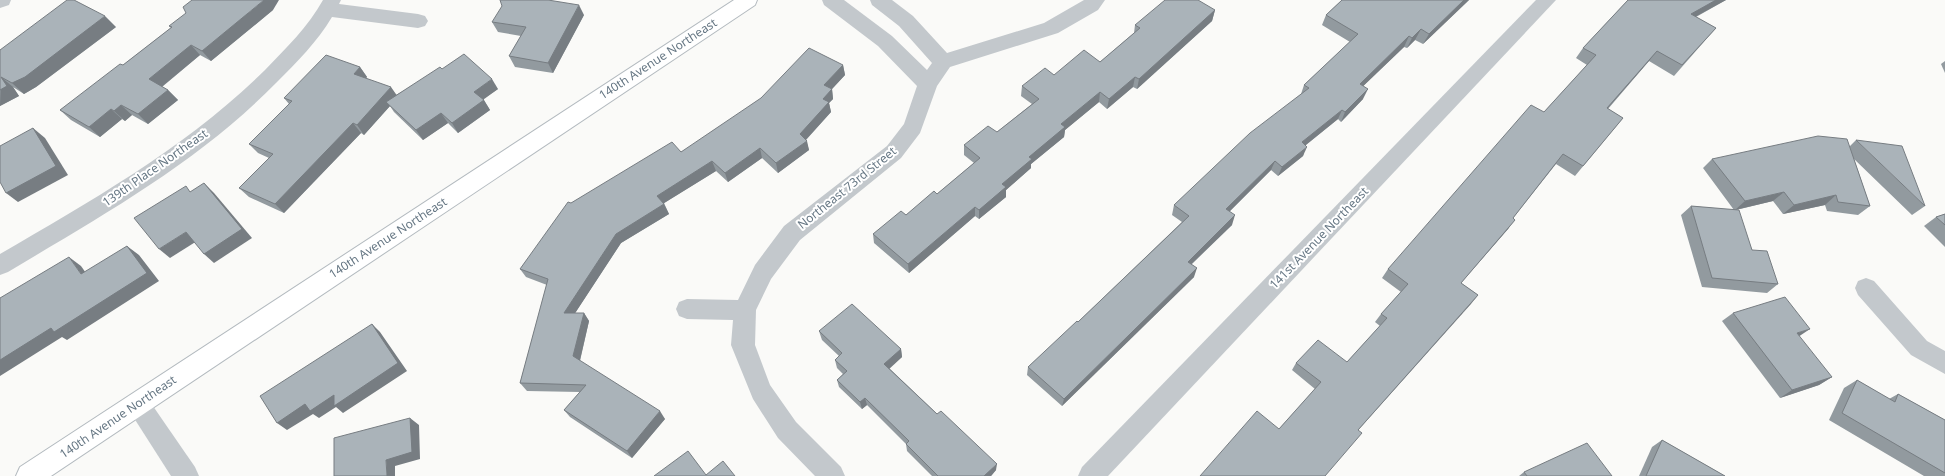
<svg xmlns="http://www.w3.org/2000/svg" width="1945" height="476" font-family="'Noto Sans',sans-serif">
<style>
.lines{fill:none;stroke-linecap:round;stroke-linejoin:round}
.secondary-casing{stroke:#b3babf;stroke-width:2}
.street{fill:#c3c8cc;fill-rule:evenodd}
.secondary{fill:#fff;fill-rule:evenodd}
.wall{fill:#929a9f}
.shaded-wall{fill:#777d82}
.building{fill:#aab3b9;stroke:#777d82}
.labels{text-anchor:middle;stroke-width:4;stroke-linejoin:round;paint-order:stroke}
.street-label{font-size:12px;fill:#657683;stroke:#fff}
</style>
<rect width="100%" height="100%" fill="#fafaf8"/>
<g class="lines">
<!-- secondary casing -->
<g class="secondary-casing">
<polygon id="secondary" points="734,0 757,0 755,5 51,476 16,476 20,467"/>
</g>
<!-- street -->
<g class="street">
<polygon points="0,0 11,0 9,5 0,8"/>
<path d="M323,0H341L339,4L418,14L425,16L428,21L425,26L418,28L332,17C317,42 297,62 277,82C199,162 103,215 8,272L0,275V254C94,199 187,147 265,70C286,48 308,27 323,0Z"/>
<polygon points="822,0 844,0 892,36 927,70 932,63 899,26 872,5 870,0 892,0 913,16 947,53 1044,23 1084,0 1105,0 1098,10 1058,33 950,67 937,86 920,133 901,158 800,240 771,279 756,310 755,345 770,385 796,422 841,467 845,476 815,476 778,438 753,399 731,345 733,320 687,319 679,316 676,309 679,302 687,299 738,300 755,265 784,226 887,146 904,124 917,86 878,46 824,5"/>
<polygon points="1536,0 1556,0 1108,476 1078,476 1082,467"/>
<polygon points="1866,278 1874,281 1927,341 1945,351 1945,374 1911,355 1858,295 1855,288 1858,281"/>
<polygon points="137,393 146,396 195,467 199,476 171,476 125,404 128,396"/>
</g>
<!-- secondary -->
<use href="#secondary" class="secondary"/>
</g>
<!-- wall -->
<g class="wall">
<polygon points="1342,0 1469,0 1423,44 1415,40 1407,48 1404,47 1363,86 1363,99 1341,122 1338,119 1306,145 1303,156 1278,176 1271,170 1230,211 1232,225 1192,264 1194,277 1062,406 1027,375 1028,367 1078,322 1182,222 1172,215 1174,205 1301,94 1304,85 1350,42 1322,25 1326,15"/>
<polygon points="1628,0 1726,0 1696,17 1716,28 1674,76 1649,61 1608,109 1623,118 1575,176 1556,164 1513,218 1508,229 1461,283 1478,295 1358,430 1279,429 1315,389 1292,370 1296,363 1347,362 1380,326 1375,322 1381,314 1401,292 1382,278 1388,269 1544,112 1587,65 1576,58 1583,48"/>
<polygon points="273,10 211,61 200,55 162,87 168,90 178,100 148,124 132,115 125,121 122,119 100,137 71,120 60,110 123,65 171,28 169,26"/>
<polygon points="1215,10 1212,21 1137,89 1133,87 1107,109 1099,102 1065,130 1064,137 1031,164 1031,168 1006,190 1006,197 979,219 975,216 909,273 874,243 873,234 906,215 937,194 974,163 964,155 964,145 997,132 1032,104 1021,96 1022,86 1100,62 1134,33 1135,25"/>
<polygon points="584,15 553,73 515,67 509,56 521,36 498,32 492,22"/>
<polygon points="116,27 36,87 24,94 13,87 19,96 0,106 0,50"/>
<polygon points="1945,61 1945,73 1941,64"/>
<polygon points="843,65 845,75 832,89 833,99 829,103 831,112 806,140 809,150 778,173 762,158 728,182 716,171 664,203 669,214 621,243 575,313 584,313 589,321 580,361 665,419 632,458 570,417 564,410 580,392 527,391 520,383 547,285 526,277 520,269 571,203 681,152"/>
<polygon points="360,67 367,77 366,78 396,95 442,69 498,89 483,99 490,110 458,133 448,123 423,140 394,112 390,106 364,135 361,133 284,213 249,197 239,188 269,158 258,153 249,144 289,104 284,98"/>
<polygon points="1856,140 1925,206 1912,215 1854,159 1870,206 1858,215 1827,211 1825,205 1783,214 1773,201 1736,210 1752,250 1778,284 1767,293 1702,287 1681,215 1691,206 1734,210 1703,168 1712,159 1850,146"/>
<polygon points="1945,214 1945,247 1924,226 1936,217"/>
<polygon points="1733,313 1832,377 1819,385 1780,398 1722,321"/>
<polygon points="819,331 901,349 902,357 889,368 996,470 991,476 932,476 907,451 906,444 867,405 862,409 839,387 837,380 843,374 837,368 835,360 839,356 822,340"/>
<polygon points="1857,380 1889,399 1898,394 1945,420 1945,476 1924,476 1829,420 1844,388"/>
<polygon points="1662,440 1725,476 1639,476 1652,447"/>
<polygon points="1524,472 1612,476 1519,476"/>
</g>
<!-- shaded-wall -->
<g class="shaded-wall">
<polygon points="264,0 279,0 273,10 211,61 202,51"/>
<polygon points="1464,0 1469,0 1423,44 1429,34"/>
<polygon points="1716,0 1726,0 1682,24 1691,14"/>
<polygon points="579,5 584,15 553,73 548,63"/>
<polygon points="1215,10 1212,21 1137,89 1139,79"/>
<polygon points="105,16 116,27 36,87 24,94 12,83"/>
<polygon points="1421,29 1415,40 1407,48 1412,38"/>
<polygon points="1409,36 1404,47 1355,94 1360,84"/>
<polygon points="191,45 200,55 159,89 149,79"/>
<polygon points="1657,51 1649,61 1599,118 1607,108"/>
<polygon points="843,65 845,75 832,89 833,99 829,103 831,112 802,144 800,134 824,85"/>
<polygon points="360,67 367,77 361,84 354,74"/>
<polygon points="1,77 13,87 19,96 0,106"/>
<polygon points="1135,77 1133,87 1107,109 1109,99"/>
<polygon points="492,79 498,89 480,102 474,92"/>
<polygon points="391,87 398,97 386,102 390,106 364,135 357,125"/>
<polygon points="1368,89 1363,99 1341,122 1345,112"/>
<polygon points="168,90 178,100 148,124 138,114"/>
<polygon points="1100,92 1099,102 1065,130 1064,137 1031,164 1031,168 1006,190 1006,197 979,219 979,210 1002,184 1061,124"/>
<polygon points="484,100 490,110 458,133 452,123"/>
<polygon points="121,105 132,115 125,121 114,111"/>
<polygon points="111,109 122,119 100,137 89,127"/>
<polygon points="1342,110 1338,119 1297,152 1302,142"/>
<polygon points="441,113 448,123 423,140 416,130"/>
<polygon points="353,123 361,133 284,213 275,204"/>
<polygon points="33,128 45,138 68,175 18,202 6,193"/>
<polygon points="807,141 809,150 778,173 776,163"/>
<polygon points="1307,147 1303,156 1278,176 1282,167"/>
<polygon points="760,148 762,158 728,182 725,173"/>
<polygon points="712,161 716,171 661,205 657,196"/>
<polygon points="1275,161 1271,170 1223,218 1226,209"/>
<polygon points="204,183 214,193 252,238 214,263 204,254"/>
<polygon points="1784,192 1773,201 1735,210 1745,201"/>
<polygon points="1836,195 1825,205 1783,214 1794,205"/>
<polygon points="664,204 669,214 621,243 570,321 564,313 616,234"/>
<polygon points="975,207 975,216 909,273 908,264"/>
<polygon points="1235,215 1232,225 1185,270 1188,262"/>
<polygon points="1515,220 1508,229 1454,291 1461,283"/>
<polygon points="186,232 197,241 170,258 159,249"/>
<polygon points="127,246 139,255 159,281 67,340 62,337 0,376 0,360"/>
<polygon points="69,257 81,266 93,283 81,274"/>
<polygon points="1197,268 1194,277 1062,406 1064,399"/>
<polygon points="1478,295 1471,304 1352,437 1358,430"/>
<polygon points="584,313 589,321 579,364 573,356"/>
<polygon points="372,324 380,332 407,371 343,413 336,407 319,418 313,414 287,430 277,423"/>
<polygon points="1810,329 1798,337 1797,333"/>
<polygon points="901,349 902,357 886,372 884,364"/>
<polygon points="1832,377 1819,385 1780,398 1792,390"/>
<polygon points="865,398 867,405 862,409 860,402"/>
<polygon points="660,411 665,419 632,458 627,451"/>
<polygon points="410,418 419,425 420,459 395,466 395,476 387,476 386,460"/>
<polygon points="997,464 996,470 991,476 984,476"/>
</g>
<!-- building -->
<g class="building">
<polygon points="67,0 74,0 105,16 25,77 12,83 1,77 7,86 0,90 0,50"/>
<polygon points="192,0 264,0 202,51 191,45 149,79 168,90 138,114 121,105 114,111 111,109 89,127 60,110 120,64 123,65 172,27 169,26 186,13 183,7"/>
<polygon points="500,0 548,0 579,5 548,63 509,56 526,27 492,22 502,6"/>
<polygon points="1165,0 1198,0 1215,10 1139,79 1135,77 1109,99 1100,92 1061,124 1065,127 1029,157 1032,159 1002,184 1006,187 979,210 975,207 908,264 873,234 901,211 906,215 934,191 937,194 980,158 964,145 988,126 997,132 1039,99 1022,86 1045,68 1054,75 1084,50 1100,62 1140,28 1135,25"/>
<polygon points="1342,0 1464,0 1429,34 1421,29 1412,38 1409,36 1360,84 1368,89 1345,112 1342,110 1302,142 1307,147 1282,167 1275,161 1226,209 1235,215 1188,262 1197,268 1064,399 1028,367 1077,321 1078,322 1189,216 1174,205 1250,133 1309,88 1304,85 1358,34 1326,15"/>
<polygon points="1628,0 1716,0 1691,14 1716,28 1682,65 1657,51 1607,108 1623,118 1583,166 1563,154 1513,218 1515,220 1461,283 1478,295 1358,430 1362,433 1325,476 1200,476 1257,411 1279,429 1321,382 1296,363 1318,340 1347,362 1387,318 1381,314 1408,284 1388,269 1531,105 1544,112 1596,55 1583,48"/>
<polygon points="809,48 843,65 824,85 832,89 823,99 829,102 800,134 807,141 776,163 760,148 725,173 712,161 657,196 664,204 616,234 564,313 584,313 573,356 660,411 627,451 564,410 586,385 520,383 548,279 520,269 568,202 571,203 672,142 681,152 761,98"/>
<polygon points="464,54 492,79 474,92 484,100 452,123 441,113 416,130 386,102 440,67 442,69"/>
<polygon points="326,55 360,67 354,74 391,87 357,125 353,123 275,204 239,188 273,154 249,144 292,101 284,98"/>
<polygon points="33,128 56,166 6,193 0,182 0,146"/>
<polygon points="1818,136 1847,139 1870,206 1838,202 1836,195 1794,205 1784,192 1745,201 1712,159"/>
<polygon points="1856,140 1902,146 1925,206"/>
<polygon points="204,183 242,229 204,254 186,232 159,249 134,218 186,186 190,192"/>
<polygon points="1691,206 1739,210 1752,250 1767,251 1778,284 1712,278"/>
<polygon points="1945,214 1945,225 1936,217"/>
<polygon points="127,246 147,273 54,332 51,328 0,360 0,298 69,257 81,274"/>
<polygon points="1785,297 1810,329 1797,333 1832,377 1792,390 1733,313"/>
<polygon points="852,304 901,349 884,364 937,414 941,411 997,464 984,476 938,476 906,444 909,441 865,398 860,402 837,380 847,371 835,360 842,353 819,331"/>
<polygon points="372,324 398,363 334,406 334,395 310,411 305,404 277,423 260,396"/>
<polygon points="1857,380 1895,402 1898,394 1945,420 1945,473 1842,413"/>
<polygon points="410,418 412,452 386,460 387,476 334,476 334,438"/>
<polygon points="1662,440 1725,476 1646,476"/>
<polygon points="1587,443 1612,476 1527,476 1524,472"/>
<polygon points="688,451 706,475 723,461 735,476 654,476"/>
</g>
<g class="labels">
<!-- street labels -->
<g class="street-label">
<text transform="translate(658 59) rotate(-33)" y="4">140th Avenue Northeast</text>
<text transform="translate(155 168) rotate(-35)" y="4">139th Place Northeast</text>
<text transform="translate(847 188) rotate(-39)" y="4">Northeast 73rd Street</text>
<text transform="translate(388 238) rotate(-33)" y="4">140th Avenue Northeast</text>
<text transform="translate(1319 238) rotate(-46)" y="4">141st Avenue Northeast</text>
<text transform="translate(118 417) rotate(-34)" y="4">140th Avenue Northeast</text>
</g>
</g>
</svg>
